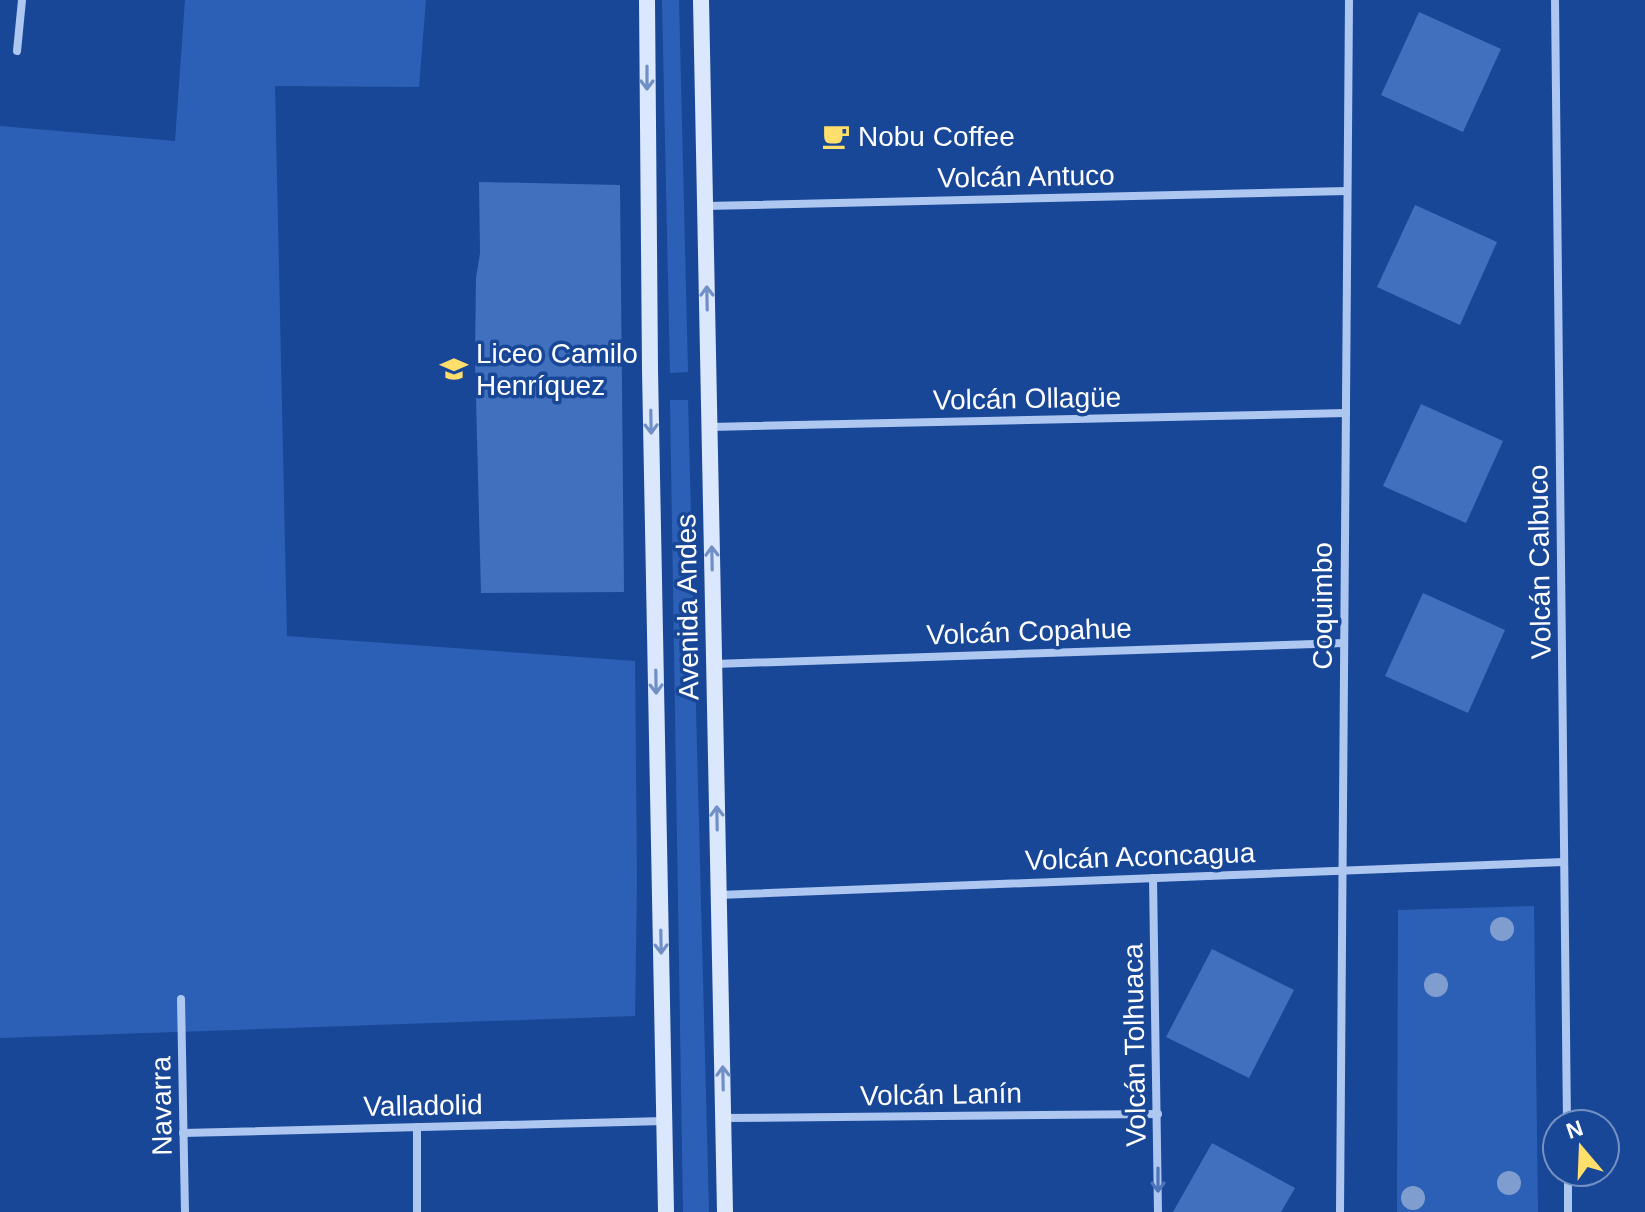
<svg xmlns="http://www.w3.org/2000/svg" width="1645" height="1212" font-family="Helvetica,sans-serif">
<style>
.green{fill:#2c60b6}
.building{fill:#4170bf}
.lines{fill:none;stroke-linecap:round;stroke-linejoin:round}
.street{stroke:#adc7f1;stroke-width:8}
.secondary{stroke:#dbe7fc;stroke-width:16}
.tree{fill:#809dcf}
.oneway{stroke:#708fc5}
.oneway2{stroke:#4d74b7}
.labels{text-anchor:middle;stroke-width:7;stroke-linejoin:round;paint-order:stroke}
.poi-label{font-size:28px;fill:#fff;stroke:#194798;text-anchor:start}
.street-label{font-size:28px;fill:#fff;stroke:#194798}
</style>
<rect width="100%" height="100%" fill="#194798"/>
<!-- green -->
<g class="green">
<polygon points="185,0 426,0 419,87 275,86 287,636 635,661 637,881 635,1016 0,1038 0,126 175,141"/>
<polygon points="662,0 679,0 688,372 670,373"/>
<polygon points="670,400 688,400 709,1212 683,1212"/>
<polygon points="1534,906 1538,1212 1397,1212 1398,910"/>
</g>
<!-- building -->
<g class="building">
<polygon points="1419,12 1501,49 1463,132 1381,95"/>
<polygon points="479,182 620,185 624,592 481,593 475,360 476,278 480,253"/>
<polygon points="1415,205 1497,242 1460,325 1377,287"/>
<polygon points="1421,404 1503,441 1466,523 1383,486"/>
<polygon points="1423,593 1505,630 1468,713 1385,676"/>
<polygon points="1212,949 1294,990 1249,1078 1166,1037"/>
<polygon points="1212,1143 1295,1188 1281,1212 1173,1212"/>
</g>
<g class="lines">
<!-- street -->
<g class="street">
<polyline points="1555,0 1567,1124"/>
<polyline points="17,51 22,0"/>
<polyline points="706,206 1347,191"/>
<polyline points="710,427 1346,413"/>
<polyline points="715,664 1344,643"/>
<polyline points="1153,878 1158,1212"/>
<polyline points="719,895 1564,862"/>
<polyline points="181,999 185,1212"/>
<polyline points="724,1118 1158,1114"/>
<polyline points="417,1127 417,1212"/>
<polyline points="183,1133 664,1121"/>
<polyline points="1568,1172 1568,1212"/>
<polyline points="1340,1212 1349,0"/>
</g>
<!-- secondary -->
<g class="secondary">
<polyline points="647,0 650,370 666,1212"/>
<polyline points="701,0 725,1212"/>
</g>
</g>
<!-- trees -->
<g class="tree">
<circle cx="1502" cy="929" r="12"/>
<circle cx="1436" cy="985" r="12"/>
<circle cx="1509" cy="1183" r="12"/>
<circle cx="1413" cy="1198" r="12"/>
</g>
<!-- one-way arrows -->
<defs><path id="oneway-shaft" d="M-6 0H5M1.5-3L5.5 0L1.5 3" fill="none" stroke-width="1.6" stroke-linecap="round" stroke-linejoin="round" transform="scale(2)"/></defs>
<g class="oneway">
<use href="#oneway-shaft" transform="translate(647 78) rotate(90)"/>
<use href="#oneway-shaft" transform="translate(707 298) rotate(-91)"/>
<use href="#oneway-shaft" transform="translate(651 422) rotate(89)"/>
<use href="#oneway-shaft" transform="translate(712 558) rotate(-91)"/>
<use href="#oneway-shaft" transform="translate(656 682) rotate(89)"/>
<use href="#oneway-shaft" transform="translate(717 818) rotate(-91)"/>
<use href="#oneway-shaft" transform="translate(661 942) rotate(89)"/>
<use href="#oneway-shaft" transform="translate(723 1078) rotate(-91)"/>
</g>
<use class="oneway2" href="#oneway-shaft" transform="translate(1158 1180) rotate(90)"/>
<!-- icons -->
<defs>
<g id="cafe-bare" transform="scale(2.16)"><path d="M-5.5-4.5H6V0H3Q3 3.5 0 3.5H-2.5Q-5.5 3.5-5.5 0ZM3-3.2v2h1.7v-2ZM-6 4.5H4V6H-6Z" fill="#ffdf6c" stroke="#194798" stroke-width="2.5" paint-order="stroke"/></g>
<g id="school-bare" transform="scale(2.16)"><path d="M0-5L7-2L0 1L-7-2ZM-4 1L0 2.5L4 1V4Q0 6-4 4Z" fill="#ffdf6c" stroke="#194798" stroke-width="2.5" paint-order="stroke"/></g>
</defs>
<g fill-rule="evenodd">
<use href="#cafe-bare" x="836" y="136"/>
<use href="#school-bare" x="454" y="369"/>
</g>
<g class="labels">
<!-- poi labels -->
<g class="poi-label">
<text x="858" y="146">Nobu Coffee</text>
<text x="476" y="363">Liceo Camilo<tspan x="476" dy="32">Henríquez</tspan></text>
</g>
<!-- street labels -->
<g class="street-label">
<text transform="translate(1026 176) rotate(-1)" y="10">Volcán Antuco</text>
<text transform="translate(1027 398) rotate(-1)" y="10">Volcán Ollagüe</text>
<text transform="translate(1539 562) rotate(-91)" y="10">Volcán Calbuco</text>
<text transform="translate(1322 606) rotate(-90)" y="10">Coquimbo</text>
<text transform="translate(687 607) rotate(-91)" y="10">Avenida Andes</text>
<text transform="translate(1029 631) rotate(-2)" y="10">Volcán Copahue</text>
<text transform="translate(1140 856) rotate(-2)" y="10">Volcán Aconcagua</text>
<text transform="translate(1134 1045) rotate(-91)" y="10">Volcán Tolhuaca</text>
<text transform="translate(941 1094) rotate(-1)" y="10">Volcán Lanín</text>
<text transform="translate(423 1105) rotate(-1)" y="10">Valladolid</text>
<text transform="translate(161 1106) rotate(-91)" y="10">Navarra</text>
</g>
</g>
<!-- north arrow -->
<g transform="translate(1581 1148) rotate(341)"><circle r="38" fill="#194798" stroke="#7591c1" stroke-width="2"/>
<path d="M0-6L14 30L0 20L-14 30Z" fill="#ffdf6c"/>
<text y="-12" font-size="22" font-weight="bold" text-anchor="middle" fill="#ffffff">N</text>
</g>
</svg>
